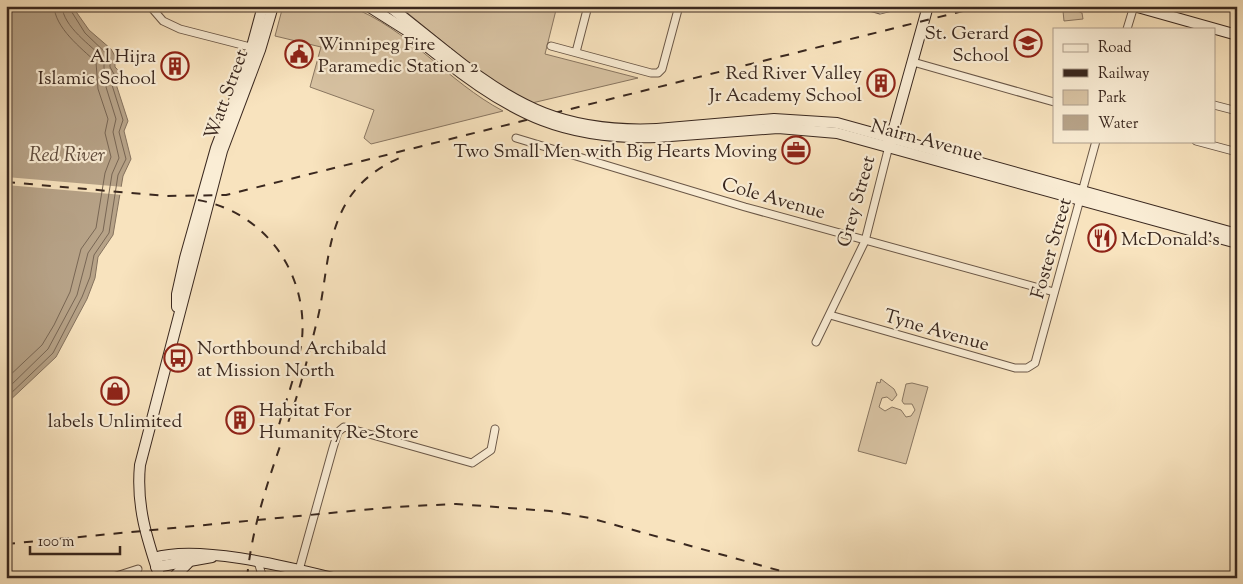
<svg xmlns="http://www.w3.org/2000/svg" width="1243" height="584" font-family="'Sorts Mill Goudy',serif">
<style>
.green{fill:#d8c3a3;stroke:#897661}
.water{fill:#b7a388;stroke:#85725e}
.pier{fill:#f8e3be}
.lines{fill:none;stroke-linecap:round;stroke-linejoin:round}
.shore{stroke:#786654;stroke-width:1}
.street-casing{stroke:#6a5747;stroke-width:9}
.secondary-casing{stroke:#3a281f;stroke-width:12}
.street{stroke:#faedd5;stroke-width:7}
.secondary{stroke:#faedd5;stroke-width:10}
.rail{stroke:#3a281f;stroke-width:2;stroke-dasharray:9 9;stroke-linecap:butt}
.secondary-bridge-casing{stroke:#3a281f;stroke-width:12;stroke-linecap:butt}
.secondary-bridge{stroke:#faedd5;stroke-width:10}
.labels{text-anchor:middle;stroke-width:4.5;stroke-linejoin:round;paint-order:stroke}
.poi-label{font-size:19px;fill:#3a281f;stroke:#faedd5;text-anchor:end}
.street-label{font-size:19px;fill:#3a281f;stroke:#faedd5}
.water-label{font-size:20px;font-style:italic;fill:#604d3e;stroke:#faedd5}
</style>
<rect width="100%" height="100%" fill="#f8e3be"/>
<filter id="stains"><feTurbulence type="fractalNoise" baseFrequency=".004" numOctaves="4"/><feColorMatrix values="0 0 0 0 .2 0 0 0 0 .09 0 0 0 0 .02 0 0 0 .5 -.17"/></filter>
<radialGradient id="worn" r=".72"><stop offset=".6" stop-color="#630" stop-opacity="0"/><stop offset="1" stop-color="#630" stop-opacity=".3"/></radialGradient>
<!-- green -->
<g class="green">
<path d="M283,6H349C409,29 448,82 503,111L371,144L364,138L374,110L310,87L321,47L275,36Z"/>
<polygon points="399,6 557,6 545,54 638,78 532,103 491,81"/>
<polygon points="1066,9 1072,9 1082,13 1083,19 1064,21 1063,11"/>
<polygon points="881,379 894,389 897,395 892,401 887,397 882,398 879,407 885,411 892,407 901,410 906,417 911,416 915,410 912,404 904,404 902,401 906,384 912,383 928,387 906,464 858,451 877,382 880,383"/>
</g>
<!-- water -->
<polygon class="water" points="6,6 72,6 89,30 111,49 115,56 115,67 120,72 116,84 128,121 124,131 131,159 123,176 113,235 98,257 95,278 87,299 56,357 6,404"/>
<!-- pier -->
<polygon class="pier" points="6,177 124,187 123,195 6,185"/>
<g class="lines">
<!-- shore -->
<g class="shore">
<path d="M6,379L42,345L54,325L70,292L81,249L96,228L105,173L111,157L105,133L108,119L98,89L96,62C81,48 55,28 54,6"/>
<path d="M6,390L48,349L77,295L88,253L103,231L112,174L119,158L113,132L116,119L106,87L107,76L104,68V59C91,45 63,27 62,6"/>
<polyline points="6,398 53,353 82,297 90,277 94,255 109,233 118,175 126,159 119,132 123,120 112,85 114,74 110,67 110,57 85,33 68,6"/>
</g>
<!-- street casing -->
<g class="street-casing">
<g id="street">
<polyline points="150,6 163,21 180,29 254,48"/>
<polyline points="866,6 880,10 896,6"/>
<polyline points="1127,29 1134,6"/>
<polyline points="551,46 651,73 658,73 662,69 679,6"/>
<polyline points="576,52 588,6"/>
<polyline points="913,62 1054,102"/>
<polyline points="1214,105 1237,111"/>
<polyline points="516,138 745,207 1054,292"/>
<polyline points="1196,141 1237,152"/>
<polyline points="830,315 1015,368 1027,368 1035,363 1096,141"/>
<polyline points="816,342 865,241 889,146"/>
<polyline points="258,562 263,578"/>
<polyline points="299,570 333,448 338,432 344,427 472,463 491,450 495,429"/>
<polyline points="110,578 138,569"/>
</g>
</g>
<!-- secondary casing -->
<g class="secondary-casing">
<g id="secondary">
<polyline points="368,6 406,30 443,59"/>
<polyline points="389,6 448,53"/>
<polyline points="1134,6 1237,35"/>
<polyline points="657,129 774,119 837,123 1237,234"/>
<polyline points="657,137 778,128 837,133 1237,243"/>
<polyline points="890,142 928,6"/>
<polyline points="177,307 177,294 185,258 216,148 245,72 263,6"/>
<path d="M154,558C197,544 288,567 333,578"/>
<polyline points="156,567 212,557"/>
<path d="M160,578C147,539 136,506 140,465L222,151L260,50L273,6"/>
<polyline points="173,578 188,563"/>
</g>
</g>
<!-- street -->
<use href="#street" class="street"/>
<!-- secondary -->
<use href="#secondary" class="secondary"/>
<!-- rail -->
<g class="rail">
<polyline points="6,182 166,196 226,195 983,6"/>
<path d="M198,200C265,212 308,273 302,339C298,370 285,402 277,432"/>
<polyline points="6,544 393,507 456,504 550,511 590,518 806,578"/>
<path d="M247,578C253,516 276,460 295,402C304,374 311,345 318,317C327,278 326,235 348,200C361,179 382,165 404,156"/>
</g>
<!-- secondary-bridge casing -->
<g class="secondary-bridge-casing">
<g id="secondary-bridge">
<path d="M448,53C516,108 567,133 657,129"/>
<path d="M443,59C513,115 566,140 657,137"/>
</g>
</g>
<!-- secondary-bridge -->
<use href="#secondary-bridge" class="secondary-bridge"/>
</g>
<!-- icons -->
<defs>
<g id="school-ring" transform="scale(1.4375)"><circle r="9.5" fill="#faedd5" stroke="#8f2418" stroke-width="1.5"/><path d="M0-5L7-2L0 1L-7-2ZM-4 1L0 2.5L4 1V4Q0 6-4 4Z" fill="#8f2418"/></g>
<g id="civic-ring" transform="scale(1.4375)"><circle r="9.5" fill="#faedd5" stroke="#8f2418" stroke-width="1.5"/><path d="M-.6-6.5H3V-4.5H.6V-3L4-1V1h2V6H-6V1h2V-1L-.6-3ZM-1.2 2.5V6h2.4V2.5Z" fill="#8f2418"/></g>
<g id="building-ring" transform="scale(1.4375)"><circle r="9.5" fill="#faedd5" stroke="#8f2418" stroke-width="1.5"/><path d="M-4-6H4V6H1V3H-1V6H-4ZM-2.5-4.3h1.7v1.8h-1.7ZM.8-4.3h1.7v1.8H.8ZM-2.5-1h1.7V.8h-1.7ZM.8-1h1.7V.8H.8Z" fill="#8f2418"/></g>
<g id="office-ring" transform="scale(1.4375)"><circle r="9.5" fill="#faedd5" stroke="#8f2418" stroke-width="1.5"/><path d="M-6-3h4V-5.5h4V-3h4V5H-6ZM-1-4.5V-3h2v-1.5ZM-6 0V1H6V0Z" fill="#8f2418"/></g>
<g id="restaurant-ring" transform="scale(1.4375)"><circle r="9.5" fill="#faedd5" stroke="#8f2418" stroke-width="1.5"/><path d="M-5-6h1v4h1v-4h1v4h1v-4h1v5L-1.5 .5V6h-2V.5L-5-1ZM5-6V6H3V1.5H1.5Q1.5-4 5-6Z" fill="#8f2418"/></g>
<g id="bus-ring" transform="scale(1.4375)"><circle r="9.5" fill="#faedd5" stroke="#8f2418" stroke-width="1.5"/><path d="M-5-6H5V4H4V6H2V4H-2V6H-4V4H-5ZM-3.5-4V0h7V-4ZM-3.5 1.2v1.5H-2V1.2ZM2 1.2v1.5H3.5V1.2Z" fill="#8f2418"/></g>
<g id="shop-ring" transform="scale(1.4375)"><circle r="9.5" fill="#faedd5" stroke="#8f2418" stroke-width="1.5"/><path d="M-5-2.5h2.3a2.7 3.5 0 0 1 5.4 0H5L5.5 6h-11ZM-1.5-2.5h3a1.5 2.3 0 0 0-3 0Z" fill="#8f2418"/></g>
</defs>
<g fill-rule="evenodd">
<use href="#school-ring" x="1028" y="43"/>
<use href="#civic-ring" x="299" y="54"/>
<use href="#building-ring" x="175" y="66"/>
<use href="#building-ring" x="881" y="83"/>
<use href="#office-ring" x="796" y="150"/>
<use href="#restaurant-ring" x="1102" y="238"/>
<use href="#bus-ring" x="178" y="358"/>
<use href="#shop-ring" x="115" y="391"/>
<use href="#building-ring" x="240" y="420"/>
</g>
<g class="labels">
<!-- poi labels -->
<g class="poi-label">
<text x="1009" y="39">St. Gerard<tspan x="1009" dy="22">School</tspan></text>
<text x="318" y="50" text-anchor="start">Winnipeg Fire<tspan x="318" dy="22">Paramedic Station 2</tspan></text>
<text x="156" y="62">Al Hijra<tspan x="156" dy="22">Islamic School</tspan></text>
<text x="862" y="79">Red River Valley<tspan x="862" dy="22">Jr Academy School</tspan></text>
<text x="777" y="157">Two Small Men with Big Hearts Moving</text>
<text x="1121" y="245" text-anchor="start">McDonald's</text>
<text x="197" y="354" text-anchor="start">Northbound Archibald<tspan x="197" dy="22">at Mission North</tspan></text>
<text x="259" y="416" text-anchor="start">Habitat For<tspan x="259" dy="22">Humanity Re-Store</tspan></text>
<text x="115" y="427" text-anchor="middle">labels Unlimited</text>
</g>
<!-- street labels -->
<g class="street-label">
<text transform="translate(225 94) rotate(-70)" y="7">Watt Street</text>
<text transform="translate(927 139) rotate(15)" y="7">Nairn Avenue</text>
<text transform="translate(774 197) rotate(16)" y="7">Cole Avenue</text>
<text transform="translate(855 201) rotate(-74)" y="7">Grey Street</text>
<text transform="translate(1050 248) rotate(-74)" y="7">Foster Street</text>
<text transform="translate(937 329) rotate(16)" y="7">Tyne Avenue</text>
</g>
<!-- water labels -->
<g class="water-label">
<text x="67" y="161">Red River</text>
</g>
</g>
<!-- margin -->
<rect width="1243" height="584" fill="none" stroke="#f8e3be" stroke-width="25"/>
<rect x="8" y="8" width="1228" height="569" fill="none" stroke="#3a281f" stroke-width="2.5"/>
<rect x="12" y="12" width="1218" height="559" fill="none" stroke="#3a281f"/>
<!-- legend -->
<rect x="1053" y="28" width="162" height="115" fill="#faedd5" stroke="#ad9e8c"/>
<rect x="1063" y="44" width="25" height="8" fill="#faedd5" stroke="#ad9e8c"/>
<text x="1098" y="52" font-size="15" fill="#3a281f">Road</text>
<rect x="1063" y="69" width="25" height="8" fill="#3a281f" stroke="#ad9e8c"/>
<text x="1098" y="78" font-size="15" fill="#3a281f">Railway</text>
<rect x="1063" y="90" width="25" height="15" fill="#d8c3a3" stroke="#ad9e8c"/>
<text x="1098" y="102" font-size="15" fill="#3a281f">Park</text>
<rect x="1063" y="115" width="25" height="15" fill="#b7a388" stroke="#ad9e8c"/>
<text x="1098" y="128" font-size="15" fill="#3a281f">Water</text>
<!-- scale -->
<path d="M30 546v8h90v-8" fill="none" stroke="#3a281f" stroke-width="2.5"/>
<text x="38" y="546" font-size="15" fill="#3a281f" stroke="#faedd5" stroke-width="4" paint-order="stroke">100 m</text>
<rect width="100%" height="100%" filter="url(#stains)"/>
<rect width="100%" height="100%" fill="url(#worn)"/>
</svg>
